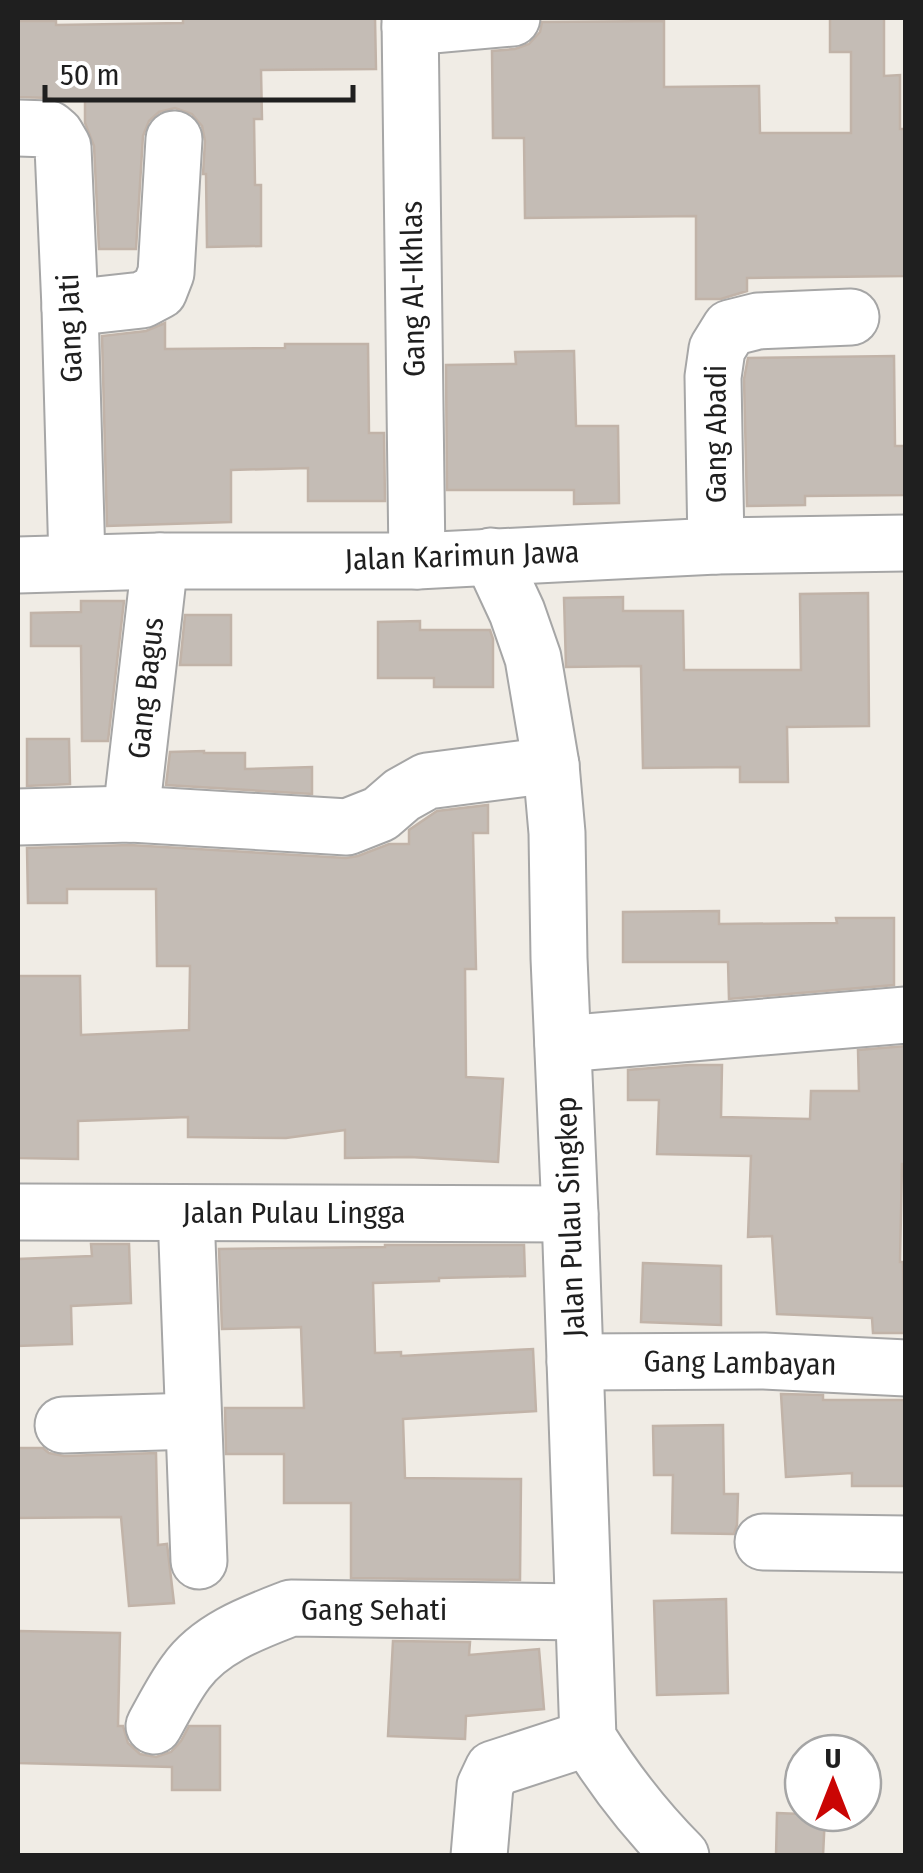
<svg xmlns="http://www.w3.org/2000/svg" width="923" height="1873" font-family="'Fira Sans Condensed',sans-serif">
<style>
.building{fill:#c4bcb5;stroke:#c1b3a8;stroke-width:2.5}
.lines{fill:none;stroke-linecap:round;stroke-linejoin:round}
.minor-casing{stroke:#a6a6a6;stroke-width:59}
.minor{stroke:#fff;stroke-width:55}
.labels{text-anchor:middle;stroke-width:10;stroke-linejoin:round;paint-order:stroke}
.street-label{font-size:30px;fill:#1f1f1f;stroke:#fff}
</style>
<rect width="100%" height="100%" fill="#f0ece5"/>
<!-- building -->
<g class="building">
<polygon points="183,18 375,18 376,69 261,70 262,119 254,119 255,185 261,185 261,246 207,247 206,174 203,174 205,141 202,126 192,114 175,108 159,112 149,121 143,136 136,249 99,249 94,146 85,123 85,101 59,101 50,98 18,97 18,21 56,21 56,25 183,23"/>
<polygon points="830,18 884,18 884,76 900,75 900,129 906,129 906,276 747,278 747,291 721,299 696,299 696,216 525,218 524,138 493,138 492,51 515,49 529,44 540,32 542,22 664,21 664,87 759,86 760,133 851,133 851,52 830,52"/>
<polygon points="165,323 165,349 285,348 285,344 368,344 369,433 384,433 385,501 308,501 308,468 231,470 231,522 107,526 102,336 146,331"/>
<polygon points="574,351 576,426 618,426 619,503 574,504 574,490 447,490 446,365 516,364 515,352"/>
<polygon points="894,356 895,446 906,446 906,495 805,496 805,505 747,506 744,379 748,358"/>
<polygon points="868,593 869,726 787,727 788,782 740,782 740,767 643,768 641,666 566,667 564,598 623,597 623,611 683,611 684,670 801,670 800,594"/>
<polygon points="81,601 124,601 108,741 82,741 81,646 31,646 31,613 81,612"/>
<polygon points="185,615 231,615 231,665 180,665"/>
<polygon points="420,621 420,630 490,630 493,639 493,687 434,687 434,678 378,678 378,622"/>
<polygon points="27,739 69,739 70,784 27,786"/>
<polygon points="204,751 204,753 245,753 245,769 312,767 312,794 166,785 170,752"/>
<polygon points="488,805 488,833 473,833 476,969 465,969 466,1077 503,1079 498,1162 410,1157 345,1158 345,1130 286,1138 188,1137 188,1117 78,1121 78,1159 18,1158 18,976 80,976 81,1035 189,1030 190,966 157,966 156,889 67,889 67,903 28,903 27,848 130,845 346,858 358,856 389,844 409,844 409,830 437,811"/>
<polygon points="719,911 719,924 837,923 836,918 894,918 894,985 729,999 728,962 623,962 623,912"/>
<polygon points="906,1046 906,1164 902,1164 900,1262 903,1262 905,1333 873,1333 872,1318 777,1314 772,1236 748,1237 751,1156 657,1154 659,1100 628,1100 628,1070 689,1065 722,1065 721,1117 810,1119 811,1091 859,1091 858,1050"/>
<polygon points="91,1244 129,1244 131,1303 71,1306 72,1344 18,1346 18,1259 92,1256"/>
<polygon points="385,1245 524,1245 525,1276 439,1278 439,1281 373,1283 375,1353 401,1352 401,1356 533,1349 536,1411 403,1419 405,1478 521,1479 520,1580 351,1578 351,1503 284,1503 284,1454 226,1454 225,1408 304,1408 301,1327 222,1329 219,1249 385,1247"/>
<polygon points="643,1263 721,1266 721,1325 641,1322"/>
<polygon points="781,1394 823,1395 823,1400 906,1400 906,1486 852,1486 852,1473 786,1477"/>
<polygon points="723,1425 724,1494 738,1494 737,1525 734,1534 672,1533 673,1475 654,1475 653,1426"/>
<polygon points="18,1448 43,1448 49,1453 64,1456 156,1453 158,1545 167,1544 174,1603 129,1606 121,1517 18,1518"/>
<polygon points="726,1599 728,1693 657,1695 654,1601"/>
<polygon points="18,1631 120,1633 118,1726 123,1726 128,1743 140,1754 156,1757 171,1752 181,1741 189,1726 220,1726 220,1790 172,1790 172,1767 18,1763"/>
<polygon points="393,1641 470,1642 469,1655 539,1649 544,1709 466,1716 465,1739 388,1736"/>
<polygon points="777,1813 825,1815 823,1856 776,1856"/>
</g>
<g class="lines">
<!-- minor casing -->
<g class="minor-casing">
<g id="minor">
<polyline points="410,18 417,561"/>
<polyline points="410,27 512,18"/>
<polyline points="18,128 49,129 56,135 63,147 70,308 77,562"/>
<polyline points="70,308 142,300 159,291 166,273 174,139"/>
<polyline points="716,546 713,377 717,349 730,328 758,321 851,317"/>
<path d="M491,556L517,612L533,658L551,765L557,833L559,958L570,1214L588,1738C615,1781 645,1820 681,1856"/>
<polyline points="18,565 160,561 417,561 716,546 906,543"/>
<polyline points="131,814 160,561"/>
<polyline points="18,817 131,814 347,827 380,814 402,795 427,781 551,765"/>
<polyline points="563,1044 906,1015"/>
<polyline points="18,1212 570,1214"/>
<polyline points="186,1213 199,1561"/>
<polyline points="575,1362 764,1361 906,1368"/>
<polyline points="63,1425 193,1421"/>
<polyline points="763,1542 906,1544"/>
<path d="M154,1726C164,1708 174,1688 186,1672C210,1638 255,1622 291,1608L583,1612"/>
<polyline points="479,1856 485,1786 493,1769 588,1738"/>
</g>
</g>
<!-- minor -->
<use href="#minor" class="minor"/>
</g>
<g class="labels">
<!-- street labels -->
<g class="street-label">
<text transform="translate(413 289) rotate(-91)" y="10">Gang Al-Ikhlas</text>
<text transform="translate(70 328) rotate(-92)" y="10">Gang Jati</text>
<text transform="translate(716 434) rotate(-90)" y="10">Gang Abadi</text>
<text transform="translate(462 556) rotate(-2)" y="10">Jalan Karimun Jawa</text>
<text transform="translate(146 688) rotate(-84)" y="10">Gang Bagus</text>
<text x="294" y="1223">Jalan Pulau Lingga</text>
<text transform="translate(570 1217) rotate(-92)" y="10">Jalan Pulau Singkep</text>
<text transform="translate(740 1363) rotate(1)" y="10">Gang Lambayan</text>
<text x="374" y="1620">Gang Sehati</text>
</g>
</g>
<!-- border -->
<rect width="923" height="1873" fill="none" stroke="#1f1f1f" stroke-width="40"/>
<!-- north arrow -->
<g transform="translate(833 1783)"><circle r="48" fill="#ffffff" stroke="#a5a5a5" stroke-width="2.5"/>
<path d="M0-8L18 38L0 25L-18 38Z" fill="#ca0504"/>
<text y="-15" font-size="28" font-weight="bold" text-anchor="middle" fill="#1f1f1f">U</text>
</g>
<!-- scale -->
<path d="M45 85v15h308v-15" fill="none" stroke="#1f1f1f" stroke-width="5"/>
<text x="60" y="85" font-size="30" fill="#1f1f1f" stroke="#ffffff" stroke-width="8" paint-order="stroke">50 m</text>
</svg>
